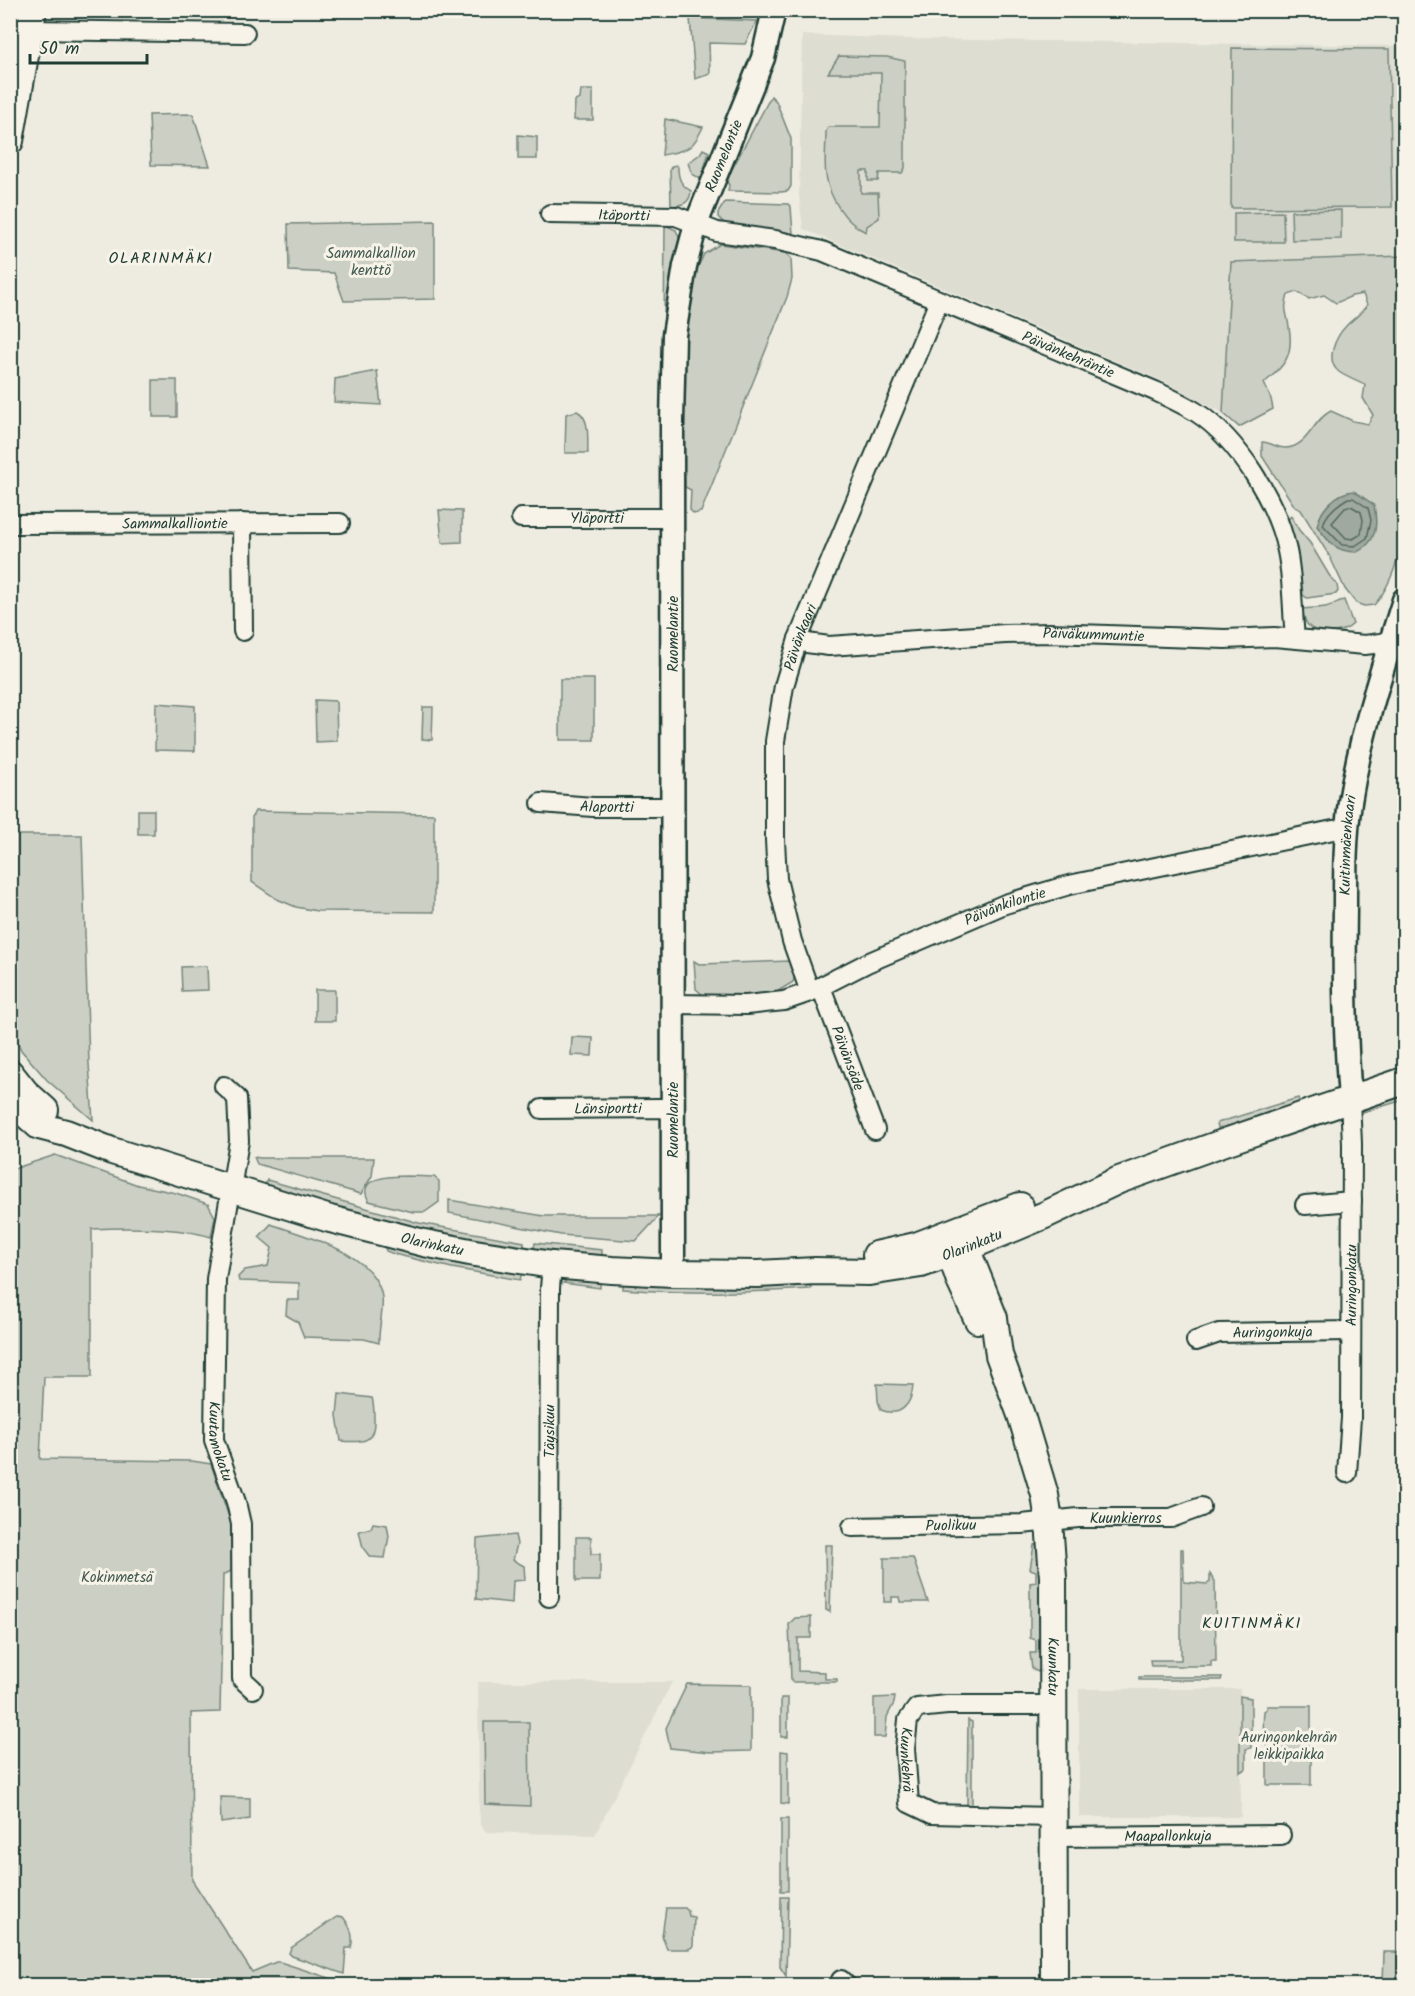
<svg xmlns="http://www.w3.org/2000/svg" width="1415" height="1996" font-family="Kalam,sans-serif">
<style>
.built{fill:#ddddd2}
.green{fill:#cccfc4;stroke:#76867c;stroke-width:1.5}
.water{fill:#9fa99f;stroke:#6c7e74;stroke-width:1.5}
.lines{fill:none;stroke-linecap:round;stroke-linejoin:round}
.shore{stroke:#52685f;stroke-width:1.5}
.minor-casing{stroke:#1f3d34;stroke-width:22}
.tertiary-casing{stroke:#1f3d34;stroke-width:27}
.secondary-casing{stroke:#1f3d34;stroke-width:30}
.minor{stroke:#f7f3e8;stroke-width:18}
.tertiary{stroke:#f7f3e8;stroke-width:22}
.secondary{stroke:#f7f3e8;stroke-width:26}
.labels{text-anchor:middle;stroke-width:6;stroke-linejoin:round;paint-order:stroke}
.street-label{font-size:15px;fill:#1f3d34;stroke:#f7f3e8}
.park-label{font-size:15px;fill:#425a51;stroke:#f7f3e8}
.neighbourhood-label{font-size:16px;letter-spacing:1.5px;fill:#1f3d34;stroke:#f7f3e8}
</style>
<rect width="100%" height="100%" fill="#eeece1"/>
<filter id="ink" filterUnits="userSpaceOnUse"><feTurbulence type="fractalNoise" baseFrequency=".0167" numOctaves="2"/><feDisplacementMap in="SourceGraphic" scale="12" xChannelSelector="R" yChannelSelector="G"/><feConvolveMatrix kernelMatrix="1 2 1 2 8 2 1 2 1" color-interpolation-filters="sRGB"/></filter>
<g filter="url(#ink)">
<!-- built -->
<g class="built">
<polygon points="802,35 910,39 1404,46 1404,256 1231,262 1223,413 1165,382 803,229 799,196"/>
<polygon points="478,1682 672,1682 595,1835 486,1832 481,1825 479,1810"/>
<polygon points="1079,1689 1240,1689 1241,1817 1079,1817"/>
</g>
<!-- green -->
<g class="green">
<polygon points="11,11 20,11 11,57"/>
<polygon points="690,18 757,21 745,44 709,43 710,74 695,79"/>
<polygon points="1232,48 1389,49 1392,207 1231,208"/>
<path d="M839,56L887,57L905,61V168L902,173H879L878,181H868V171H861V193H878L879,218L867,226L866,232C845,223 829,197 826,175C824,162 826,146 826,132L828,127H880L881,73H828Z"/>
<polygon points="581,90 593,90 593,120 574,120 575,101 580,99"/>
<polygon points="771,96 776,101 791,139 791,186 788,191 781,192 728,191 729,185 727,182 730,173"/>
<polygon points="193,114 210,166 151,165 149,115"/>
<path d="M665,119L703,127C692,151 687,150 662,155Z"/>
<polygon points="518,135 537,137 537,159 518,159"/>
<polygon points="703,149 709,152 701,179 692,174 688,163 700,154"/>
<path d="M676,165L678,167C678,179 681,185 691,191C690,204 682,205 671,206L670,169L672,166Z"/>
<polygon points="725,202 788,204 791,207 793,234 733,227 724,223 718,217 718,213"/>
<polygon points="1341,210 1341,239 1292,240 1291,211"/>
<polygon points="1283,212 1284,242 1234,242 1234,213"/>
<polygon points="435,221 435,299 344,301 334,273 289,271 288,224"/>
<polygon points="665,225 676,230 681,242 664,328"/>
<polygon points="720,244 785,253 791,258 792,279 787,297 701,512 694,514 690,510 691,490 685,487 683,445 684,346 689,309 696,271 704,254"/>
<path d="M1404,256V539C1397,561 1390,588 1374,605L1364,606L1356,603L1345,589L1330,557L1301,510L1295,507L1262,456V442C1270,442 1277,448 1285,448C1308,448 1313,419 1331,411L1353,421L1368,424L1373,415L1363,398L1365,385C1356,381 1346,377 1339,372C1324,360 1336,336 1347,325C1354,318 1361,314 1367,305L1363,294L1352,296L1336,303L1324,295L1309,299L1297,292L1288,295C1283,309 1287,312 1289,327C1294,355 1285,366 1264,383L1271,399L1273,409L1239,427L1223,413L1231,262Z"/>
<polygon points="377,371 381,405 334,402 335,379"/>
<rect x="153" y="380" width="24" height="37"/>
<path d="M577,411C591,418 587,440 588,453H565L566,414Z"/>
<polygon points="439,510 462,511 462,542 442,543"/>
<polygon points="1291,516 1299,530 1310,543 1329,575 1337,585 1338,591 1336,594 1307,598 1303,595 1297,548 1286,522"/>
<path d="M1344,600L1353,624C1344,634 1315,636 1307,624C1304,619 1303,614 1302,609C1311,607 1321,609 1329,606C1335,604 1338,601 1344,600Z"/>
<rect x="560" y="679" width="34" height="61"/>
<polygon points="315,700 336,701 337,741 316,742"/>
<polygon points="156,703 195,706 195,751 155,750"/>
<polygon points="423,707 433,707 432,740 422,739"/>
<rect x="138" y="810" width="16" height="24"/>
<polygon points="255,811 434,814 434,912 317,911 296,907 277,899 252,882 252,817"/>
<polygon points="11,835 82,835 89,1064 93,1120 47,1080 21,1050 11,1026"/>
<polygon points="694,961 699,964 790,961 795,975 793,982 770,996 703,995 696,989"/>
<polygon points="207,966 208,990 182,991 181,967"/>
<rect x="315" y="990" width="20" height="31"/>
<polygon points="572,1037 593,1038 592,1056 571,1055"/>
<polygon points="1404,1096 1404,1100 1363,1112 1365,1108"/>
<polygon points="1298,1098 1300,1103 1252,1121 1218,1128 1217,1123"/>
<path d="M55,1155L138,1185L176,1193L208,1204L215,1217L211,1237C180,1227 125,1227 92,1229V1377H44L40,1459L192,1461L211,1464L231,1523V1571L223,1575L220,1712L191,1713L192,1880L252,1972L276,1962H280L351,1985H11V1166L13,1169Z"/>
<polygon points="254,1157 260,1158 374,1158 372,1176 361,1194 257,1164"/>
<path d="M408,1176L434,1177L439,1181V1202L425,1212H413L369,1201C354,1176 394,1176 408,1176Z"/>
<polygon points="267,1180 419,1223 524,1242 524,1252 449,1238 264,1188"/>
<polygon points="449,1200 544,1216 659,1216 636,1241 561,1235 449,1213"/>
<path d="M271,1224C306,1237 375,1252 382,1297C384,1311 378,1328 379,1343L364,1339L304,1337L298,1322L286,1315L287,1300H299V1283L239,1281L238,1277L245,1270L268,1266L272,1248L259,1237Z"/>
<polygon points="535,1243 602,1250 602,1260 533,1253"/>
<polygon points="384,1245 522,1271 520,1280 452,1268 394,1254 386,1251"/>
<polygon points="570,1278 600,1279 600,1288 563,1283"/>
<path d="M623,1280L788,1283L811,1286V1289C748,1293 686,1294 623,1289Z"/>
<path d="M877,1384L913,1385C912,1404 901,1418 881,1410L878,1401Z"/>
<path d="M339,1394L372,1398C374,1404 374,1411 374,1418C375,1443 363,1443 341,1441L337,1415Z"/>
<polygon points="373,1523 387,1525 389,1536 385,1558 370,1557 363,1548 359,1531 371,1528"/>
<polygon points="515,1535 517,1544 513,1560 524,1566 525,1580 513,1581 512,1603 476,1599 477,1539"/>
<polygon points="576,1537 591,1537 591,1554 600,1554 600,1581 576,1581"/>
<polygon points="1036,1544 1038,1545 1041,1574 1041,1667 1038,1672 1032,1669 1030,1653 1036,1653 1036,1640 1030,1638 1030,1583 1036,1582 1036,1571 1030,1569 1034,1545"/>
<polygon points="825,1545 832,1545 830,1612 826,1610"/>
<polygon points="1181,1549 1183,1549 1184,1582 1207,1584 1210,1582 1210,1574 1215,1581 1216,1661 1211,1661 1211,1666 1151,1666 1150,1660 1181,1660"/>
<polygon points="884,1558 913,1558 928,1602 900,1602 899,1597 892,1597 892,1602 884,1602"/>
<polygon points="811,1617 811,1638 798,1638 798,1671 825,1672 825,1679 837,1679 837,1682 793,1682 791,1680 789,1624 795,1618"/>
<polygon points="1139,1677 1222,1677 1221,1680 1139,1680"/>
<polygon points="687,1684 751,1685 751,1751 711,1752 670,1748 666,1728"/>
<polygon points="1240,1696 1251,1698 1251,1748 1246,1749 1246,1769 1240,1772"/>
<polygon points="895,1697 894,1703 887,1717 885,1737 874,1737 874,1698"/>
<rect x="781" y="1698" width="7" height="39"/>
<path d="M1267,1706H1311V1785H1267V1745L1265,1743C1263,1733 1263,1722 1264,1711L1267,1709Z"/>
<polygon points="968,1720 972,1722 972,1805 967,1805"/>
<polygon points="484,1722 529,1722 530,1806 485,1804"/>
<polygon points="781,1751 788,1752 788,1804 781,1803"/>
<polygon points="220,1797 250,1798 250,1819 221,1823"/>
<rect x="781" y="1819" width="7" height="72"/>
<polygon points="781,1897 788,1897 786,1976 780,1967"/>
<polygon points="666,1908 685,1908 688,1911 689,1916 694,1917 693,1946 689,1949 667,1949 662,1936"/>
<path d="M338,1916L343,1917C351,1927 354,1936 351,1948H346L344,1974L292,1956L289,1953L291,1948Z"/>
<polygon points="1384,1952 1404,1952 1404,1985 1383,1985"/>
<polygon points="595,1984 689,1984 690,1985 594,1985"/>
</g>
<!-- water -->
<path class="water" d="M1354,491L1374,505C1378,526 1377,542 1357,552C1336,552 1329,543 1317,526C1320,510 1336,492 1354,491Z"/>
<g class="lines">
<!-- shore -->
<g class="shore">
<path d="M1348,498H1353L1368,508L1371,520L1367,538L1355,546L1342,545L1323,525C1326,513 1338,504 1348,498Z"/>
<polygon points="1351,506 1361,512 1363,520 1361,534 1353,539 1346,538 1332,523 1345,508"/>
</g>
<!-- minor casing -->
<g class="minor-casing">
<g id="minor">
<polyline points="29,30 245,33"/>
<path id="s1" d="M550,214L676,216L717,232L775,240L822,251L1155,391C1168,397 1183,404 1196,412C1238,439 1277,502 1287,551C1293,579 1292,609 1295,638"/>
<path id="s2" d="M521,518H674"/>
<polyline points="242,523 243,631"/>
<path id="s3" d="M10,524L340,523"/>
<path id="s4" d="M798,639L807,643L829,646L1005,634L1049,633L1225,639L1274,637L1365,645L1404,640"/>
<path id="s5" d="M541,803L593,807H673"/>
<path id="s6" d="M821,987L875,1130"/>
<path id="s7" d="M810,992L792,941L777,879L775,840V741L784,686L798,639L939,301"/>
<path id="s8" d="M673,1004L746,1005L784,1001L810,992L867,963L1005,904L1069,885L1333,830L1347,829"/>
<path id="s9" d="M224,1086L237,1098L239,1141L216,1279L214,1440L236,1502L241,1524L242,1679L253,1689"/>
<path id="s10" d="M542,1109L660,1108L673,1110"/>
<polyline points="1305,1205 1352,1201"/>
<path id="s11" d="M1196,1341L1219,1333L1351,1331"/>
<path id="s12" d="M1347,1473L1351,1418L1352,1144L1350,1099"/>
<path id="s13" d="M852,1527L1022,1524L1078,1518H1171L1201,1507"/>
<path id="s14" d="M549,1597L550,1288L552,1265"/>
<path id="s15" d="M1054,1705H947L917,1708L908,1720L905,1749L909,1803L932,1814L1054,1817"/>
<path id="s16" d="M1054,1837L1281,1835"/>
<polyline points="841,1980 847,1986"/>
</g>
</g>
<!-- tertiary casing -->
<g class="tertiary-casing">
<g id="tertiary">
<path id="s17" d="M1350,1099C1345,1035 1344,971 1345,907C1345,872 1345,837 1350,802C1361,732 1383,667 1404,600"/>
<path id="s18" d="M673,1273L672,421L674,335L685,266L696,224L763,58L774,10"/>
</g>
</g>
<!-- secondary casing -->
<g class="secondary-casing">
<g id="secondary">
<polyline points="10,141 33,10"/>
<polyline points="10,1073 26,1093 45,1110"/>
<path id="s19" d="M10,1100L39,1126L66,1133L112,1151L330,1219L424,1243L475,1253L552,1265L612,1270L673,1273L758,1274L815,1271L869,1272L921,1264L966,1248L1045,1215L1119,1180L1228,1141L1404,1081"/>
<path id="s20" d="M953,1233L966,1248L994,1318L999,1355L1021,1415L1045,1495L1049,1521L1053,1577L1054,1986"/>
<polyline points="952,1240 951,1254 960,1281 978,1320"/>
<polyline points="876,1255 916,1246 1020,1206"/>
</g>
</g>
<!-- minor -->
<use href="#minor" class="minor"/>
<!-- tertiary -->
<use href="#tertiary" class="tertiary"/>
<!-- secondary -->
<use href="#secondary" class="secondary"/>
</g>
</g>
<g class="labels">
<!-- street labels -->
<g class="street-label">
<text dy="5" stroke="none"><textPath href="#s18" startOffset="1125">Ruomelantie</textPath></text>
<text dy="5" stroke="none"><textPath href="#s1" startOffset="74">Itäportti</textPath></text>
<text dy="5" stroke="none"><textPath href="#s1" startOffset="544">Päivänkehräntie</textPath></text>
<text dy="5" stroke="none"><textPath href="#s2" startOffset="76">Yläportti</textPath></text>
<text dy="5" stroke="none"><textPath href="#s3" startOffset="165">Sammalkalliontie</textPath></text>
<text transform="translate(673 634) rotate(-90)" y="5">Ruomelantie</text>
<text dy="5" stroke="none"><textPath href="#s4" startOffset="297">Päiväkummuntie</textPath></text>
<text dy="5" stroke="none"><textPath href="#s7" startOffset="363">Päivänkaari</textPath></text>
<text dy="5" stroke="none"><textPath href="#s5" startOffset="66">Alaportti</textPath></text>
<text dy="5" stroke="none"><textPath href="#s17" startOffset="254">Kuitinmäenkaari</textPath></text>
<text dy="5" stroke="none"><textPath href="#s8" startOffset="352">Päivänkilontie</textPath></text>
<text dy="5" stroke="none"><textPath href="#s6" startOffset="76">Päivänsäde</textPath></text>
<text dy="5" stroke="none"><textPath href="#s10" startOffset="66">Länsiportti</textPath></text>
<text transform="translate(673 1120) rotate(-90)" y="5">Ruomelantie</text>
<text dy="5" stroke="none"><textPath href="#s19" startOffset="450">Olarinkatu</textPath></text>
<text dy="5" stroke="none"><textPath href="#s19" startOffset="996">Olarinkatu</textPath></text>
<text dy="5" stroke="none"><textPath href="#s12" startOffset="188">Auringonkatu</textPath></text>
<text dy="5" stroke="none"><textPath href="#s11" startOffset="78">Auringonkuja</textPath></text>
<text dy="5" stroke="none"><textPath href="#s14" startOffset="166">Täysikuu</textPath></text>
<text dy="5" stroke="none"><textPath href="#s9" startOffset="364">Kuutamokatu</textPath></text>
<text dy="5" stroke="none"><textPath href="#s13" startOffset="274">Kuunkierros</textPath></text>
<text dy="5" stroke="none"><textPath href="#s13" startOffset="99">Puolikuu</textPath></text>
<text dy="5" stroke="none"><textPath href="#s20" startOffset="452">Kuunkatu</textPath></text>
<text dy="5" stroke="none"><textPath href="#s15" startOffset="192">Kuunkehrä</textPath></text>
<text dy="5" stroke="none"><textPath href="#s16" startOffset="114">Maapallonkuja</textPath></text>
</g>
<!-- park labels -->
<g class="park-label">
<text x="371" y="258">Sammalkallion<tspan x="371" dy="17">kenttö</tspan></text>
<text x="117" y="1582">Kokinmetsä</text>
<text x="1289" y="1742">Auringonkehrän<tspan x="1289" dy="17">leikkipaikka</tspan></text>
</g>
<!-- neighbourhood labels -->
<g class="neighbourhood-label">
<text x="161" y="263">OLARINMÄKI</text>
<text x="1252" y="1628">KUITINMÄKI</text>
</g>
</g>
<!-- margin -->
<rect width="1415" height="1996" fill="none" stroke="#f7f3e8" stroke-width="36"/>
<rect x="18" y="18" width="1379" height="1960" fill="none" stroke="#1f3d34" stroke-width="2" filter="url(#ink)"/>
<!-- scale -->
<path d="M30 54v9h117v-9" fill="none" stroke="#1f3d34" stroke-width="3"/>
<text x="39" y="54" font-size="18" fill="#1f3d34" stroke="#f7f3e8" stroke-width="4.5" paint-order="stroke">50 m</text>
</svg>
